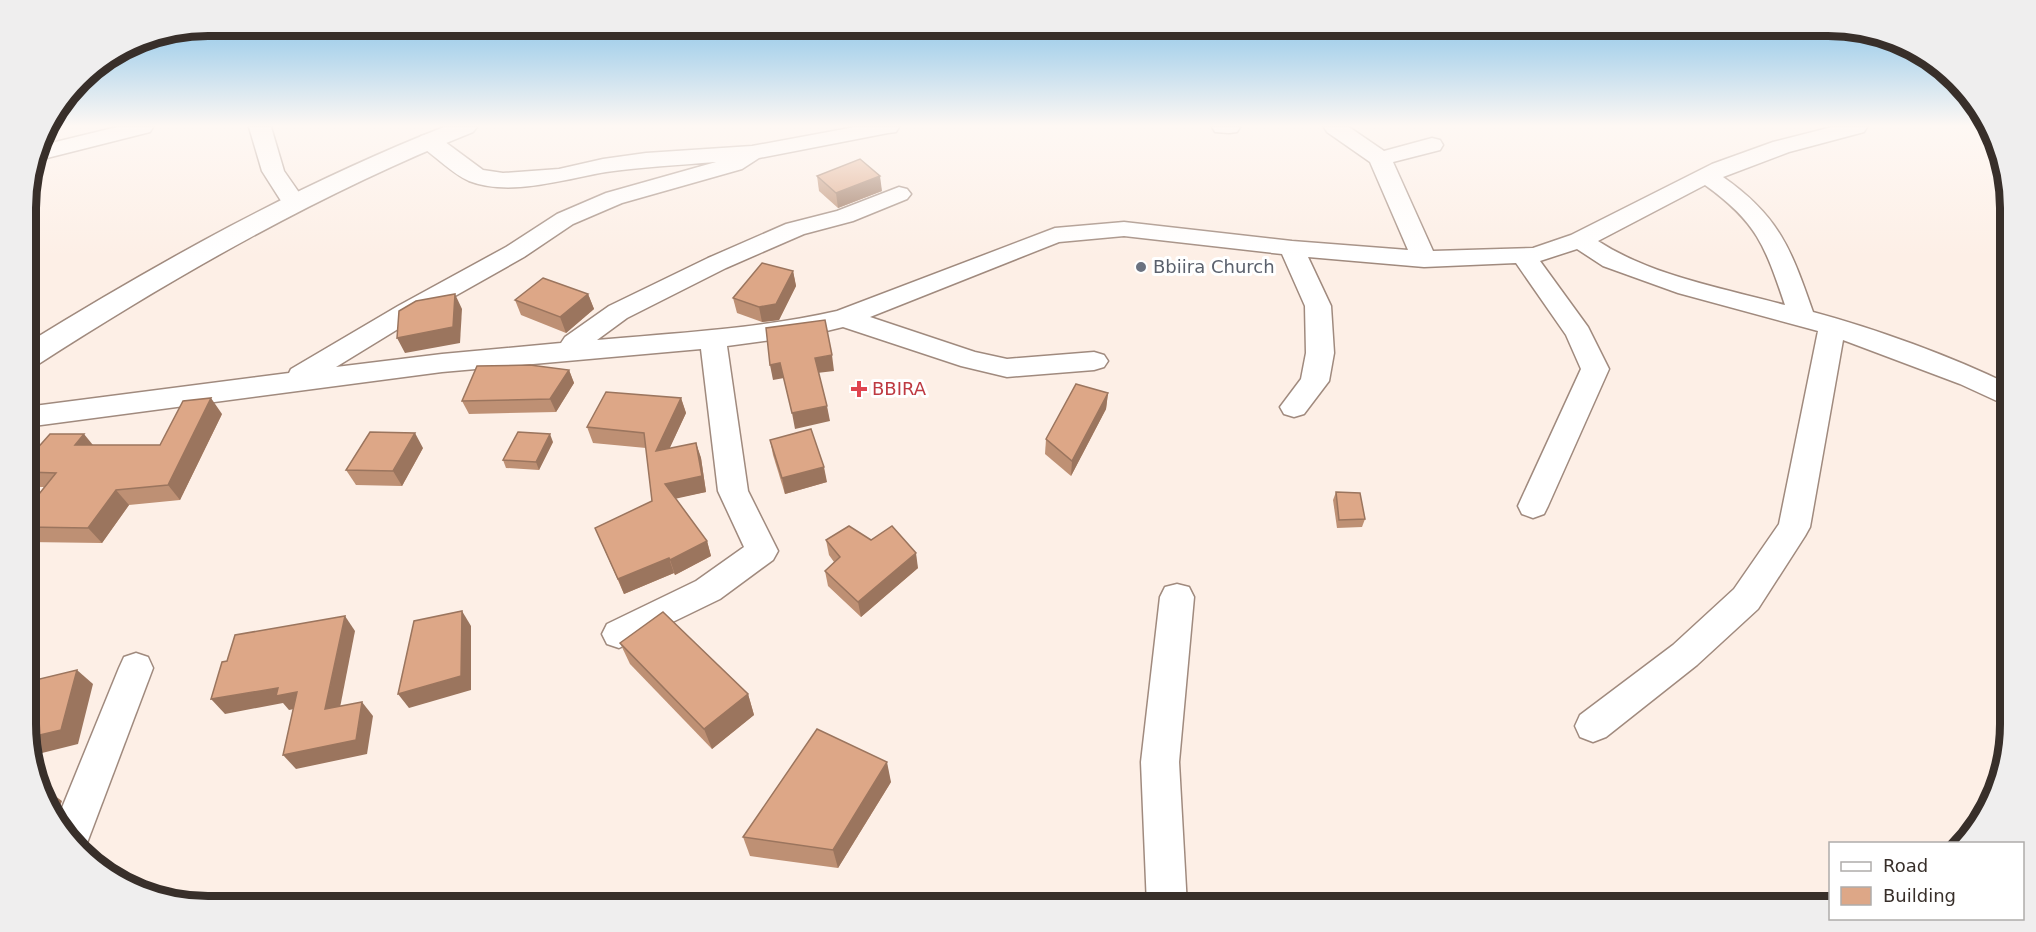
<svg xmlns="http://www.w3.org/2000/svg" width="2036" height="932" font-family="'DejaVu Sans',sans-serif">
<style>
.lines{fill:none;stroke-linecap:round;stroke-linejoin:round}
.street-casing{stroke:#a08a7e;stroke-width:3}
.primary-casing{stroke:#a08a7e;stroke-width:3}
.street{fill:#fff;fill-rule:evenodd}
.primary{fill:#fff;fill-rule:evenodd}
.wall{fill:#be9074}
.shaded-wall{fill:#9b755e}
.building{fill:#dda787;stroke:#9b755e;stroke-width:1.5}
.worship-dot{fill:#6b7280;stroke:#fff;stroke-width:2}
.health-dot{fill:#e0444e;stroke:#fff;stroke-width:2}
.labels{text-anchor:middle;stroke-width:6;stroke-linejoin:round;paint-order:stroke}
.worship-label{font-size:18px;fill:#5b616d;stroke:#fff;text-anchor:start}
.health-label{font-size:18px;fill:#be3a42;stroke:#fff;text-anchor:start}
.rim{fill:none;stroke:#382f2a;stroke-width:8}
</style>
<rect width="100%" height="100%" fill="#fdefe6"/>
<g class="lines">
<!-- street casing -->
<g class="street-casing">
<g id="street">
<polygon points="117,127 153,127 150,132 47,158 37,153 39,146"/>
<polygon points="249,127 271,127 284,171 307,204 303,209 295,211 287,209 283,204 262,171"/>
<path d="M855,127H899L896,132L888,133L759,158L742,169L622,203L573,224L524,257L416,318L336,367L442,354L561,343L565,337L609,306L708,258L786,224L837,211L899,187L907,189L911,194L907,199L853,221L804,234L726,268L627,318L597,340C677,333 758,329 837,311L1055,228L1124,222L1292,241L1408,250L1370,162L1327,132L1324,127H1349L1384,151L1432,138L1440,140L1443,145L1440,150L1393,162L1433,251L1533,248L1571,235L1712,164L1773,142L1832,127H1867L1864,132L1789,152L1723,177C1779,216 1791,249 1813,312C1876,329 1951,356 2010,385V407L1960,384L1843,340L1810,527L1805,536L1758,609L1697,665L1606,737L1593,742L1580,737L1575,726L1580,715L1673,645L1734,589L1779,524L1818,331L1678,293L1603,266L1577,249L1540,261L1588,327L1609,369L1548,506L1544,514L1533,518L1522,514L1518,506L1581,369L1566,335L1516,263L1424,267L1308,257L1331,306L1334,353L1329,381L1304,414L1294,417L1284,414L1280,407L1301,379L1306,353L1305,306L1282,254L1124,236L1059,242L870,317L975,352L1007,359L1094,352L1104,355L1108,361L1104,367L1094,370L1007,377L961,366L843,327L810,335L727,346L748,491L778,551L773,560L720,599L619,648L607,644L602,634L607,624L696,581L744,547L718,491L701,349L442,372L26,427V407L289,373L291,369L398,306L506,247L557,214L606,193L716,162C679,165 642,167 606,172C565,179 510,197 469,181C453,174 436,157 421,146L418,141L421,136L429,134L437,136L483,170L503,173L559,169L603,159L646,153L752,146ZM1705,185C1757,222 1765,246 1785,305C1722,288 1652,276 1598,241Z"/>
<polygon points="1212,127 1240,127 1237,132 1229,133 1215,132"/>
<polygon points="1177,584 1189,587 1194,597 1179,762 1187,906 1147,906 1141,762 1160,597 1165,587"/>
<polygon points="136,653 148,657 153,668 84,851 63,835 57,820 119,668 124,657"/>
</g>
</g>
<!-- primary casing -->
<g class="primary-casing">
<path id="primary" d="M444,127H477L473,132C320,193 175,276 37,365L26,368V344C159,262 299,184 444,127Z"/>
</g>
<!-- street -->
<use href="#street" class="street"/>
<!-- primary -->
<use href="#primary" class="primary"/>
</g>
<!-- wall -->
<g class="wall">
<polygon points="817,176 882,191 838,208 819,191"/>
<polygon points="793,271 796,286 779,320 762,322 737,313 733,298"/>
<polygon points="588,294 594,309 566,333 521,315 515,300"/>
<polygon points="569,370 574,383 556,412 469,414 462,401"/>
<polygon points="1108,393 1106,409 1071,476 1045,454 1046,439"/>
<polygon points="681,398 686,413 669,449 696,443 701,458 706,492 675,498 707,541 711,556 675,575 674,573 624,594 595,528 652,501 646,448 593,443 587,427"/>
<polygon points="222,414 180,500 129,505 102,543 28,542 27,541 27,509 44,487 31,487 27,482 26,461 93,445 160,445"/>
<polygon points="770,440 827,482 785,494 773,455"/>
<polygon points="553,442 539,470 506,468 503,460"/>
<polygon points="423,448 402,486 356,485 346,470"/>
<polygon points="1336,492 1365,519 1362,527 1337,528 1333,500"/>
<polygon points="826,540 918,568 861,617 828,586 825,571 834,562 829,555"/>
<polygon points="620,643 748,694 754,715 712,749 630,664"/>
<polygon points="891,782 838,868 750,856 743,837"/>
</g>
<!-- shaded-wall -->
<g class="shaded-wall">
<polygon points="880,176 882,191 838,208 836,193"/>
<polygon points="793,271 796,286 779,320 762,322 759,307"/>
<polygon points="455,294 462,309 460,343 405,353 397,338"/>
<polygon points="588,294 594,309 566,333 560,317"/>
<polygon points="832,355 834,371 817,373 815,358"/>
<polygon points="780,363 784,378 773,380 770,365"/>
<polygon points="569,370 574,383 556,412 550,399"/>
<polygon points="1108,393 1106,409 1071,476 1072,461"/>
<polygon points="211,398 222,414 180,500 168,485"/>
<polygon points="681,398 686,413 661,467 656,451"/>
<polygon points="827,406 830,421 795,429 792,413"/>
<polygon points="415,433 423,448 402,486 393,471"/>
<polygon points="84,434 97,450 75,445"/>
<polygon points="550,434 553,442 539,470 536,462"/>
<polygon points="696,443 701,458 706,492 670,500 665,484"/>
<polygon points="824,467 827,482 785,494 782,478"/>
<polygon points="116,490 129,505 102,543 88,528"/>
<polygon points="707,541 711,556 675,575 670,560"/>
<polygon points="916,553 918,568 861,617 858,602"/>
<polygon points="669,558 674,573 624,594 618,579"/>
<polygon points="462,611 471,626 471,690 409,708 398,694"/>
<polygon points="345,616 355,631 337,723 325,709"/>
<polygon points="77,670 93,684 78,744 30,756 27,748 27,738"/>
<polygon points="278,688 297,692 309,706 289,710 283,703 225,714 211,699"/>
<polygon points="748,694 754,715 712,749 704,729"/>
<polygon points="362,702 373,716 367,754 296,769 283,755"/>
<polygon points="887,762 891,782 838,868 833,850"/>
<polygon points="44,788 62,801 56,817 44,789"/>
</g>
<!-- building -->
<g class="building">
<polygon points="860,159 880,176 836,193 817,176"/>
<polygon points="762,263 793,271 776,304 759,307 733,298"/>
<polygon points="543,278 588,294 560,317 515,300"/>
<polygon points="455,294 453,327 397,338 399,311 416,301"/>
<polygon points="825,320 832,355 815,358 827,406 792,413 780,363 770,365 766,328"/>
<polygon points="530,365 569,370 550,399 462,401 477,366"/>
<polygon points="1076,384 1108,393 1072,461 1046,439"/>
<polygon points="606,392 681,398 656,451 696,443 702,476 665,484 707,541 670,560 669,558 618,579 595,528 652,501 644,433 587,427"/>
<polygon points="211,398 168,485 116,490 88,528 27,527 27,509 56,473 27,472 26,461 50,434 84,434 75,445 160,445 183,401"/>
<polygon points="811,429 824,467 782,478 770,440"/>
<polygon points="370,432 415,433 393,471 346,470"/>
<polygon points="518,432 550,434 536,462 503,460"/>
<polygon points="1336,492 1360,493 1365,519 1339,520"/>
<polygon points="849,526 871,540 892,526 916,553 858,602 825,571 840,557 826,540"/>
<polygon points="462,611 461,676 398,694 414,621"/>
<polygon points="663,612 748,694 704,729 620,643"/>
<polygon points="345,616 325,709 362,702 356,740 283,755 297,692 276,696 278,688 211,699 222,662 227,661 235,635"/>
<polygon points="77,670 61,730 27,738 27,682"/>
<polygon points="817,729 887,762 833,850 743,837"/>
</g>
<!-- sky -->
<linearGradient id="sky" x2="0" y2="1"><stop stop-color="#81c0e7"/><stop offset="0.49" stop-color="#fef8f4"/><stop offset="1" stop-color="#fef8f4" stop-opacity="0"/></linearGradient>
<rect width="2036" height="257" fill="url(#sky)"/>
<!-- markers -->
<circle class="worship-dot" cx="1141" cy="267" r="6"/>
<path class="health-dot" d="M856 380h6v6h6v6h-6v6h-6v-6h-6v-6h6z"/>
<g class="labels">
<!-- worship labels -->
<g class="worship-label">
<text x="1153" y="273">Bbiira Church</text>
</g>
<!-- health labels -->
<g class="health-label">
<text x="872" y="395">BBIRA</text>
</g>
</g>
<!-- crop -->
<path d="M0 0H2036V932H0ZM208 36H1828A172 172 0 0 1 2000 208V724A172 172 0 0 1 1828 896H208A172 172 0 0 1 36 724V208A172 172 0 0 1 208 36Z" fill="#efeeee" fill-rule="evenodd"/>
<path class="rim" d="M208 36H1828A172 172 0 0 1 2000 208V724A172 172 0 0 1 1828 896H208A172 172 0 0 1 36 724V208A172 172 0 0 1 208 36Z"/>
<!-- legend -->
<rect x="1829" y="842" width="195" height="78" fill="#ffffff" stroke="#afacaa" stroke-width="1.5"/>
<rect x="1841" y="862" width="30" height="9" fill="#ffffff" stroke="#afacaa" stroke-width="1.5"/>
<text x="1883" y="872" font-size="18" fill="#382f2a">Road</text>
<rect x="1841" y="887" width="30" height="18" fill="#dda787" stroke="#afacaa" stroke-width="1.5"/>
<text x="1883" y="902" font-size="18" fill="#382f2a">Building</text>
</svg>
